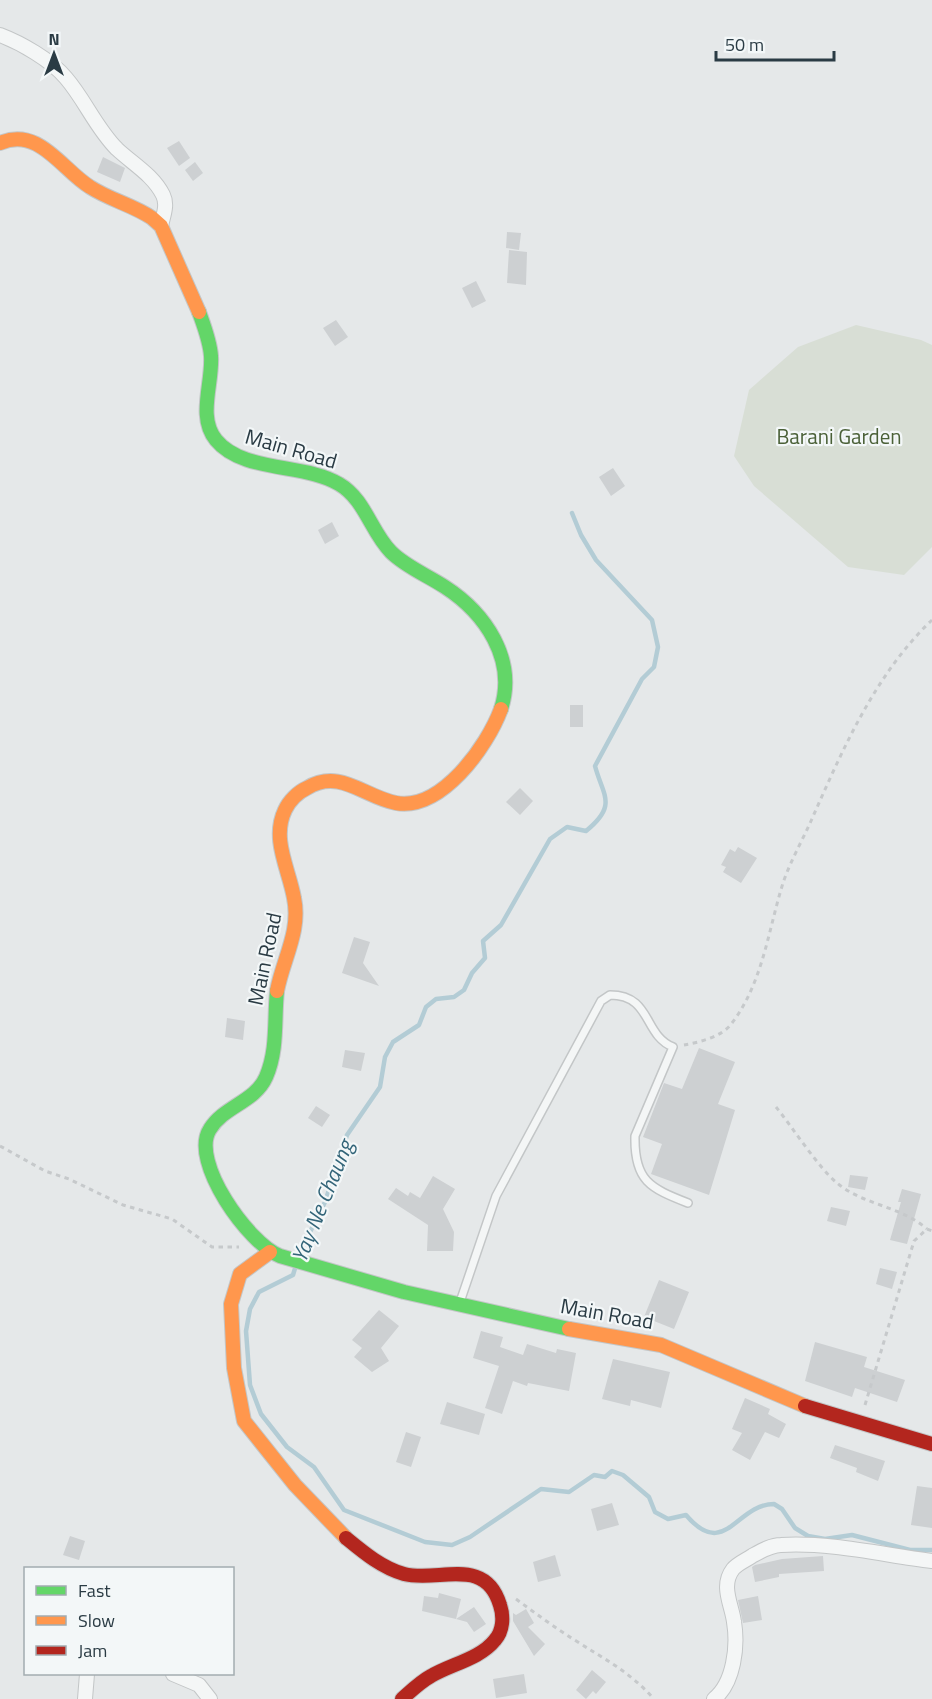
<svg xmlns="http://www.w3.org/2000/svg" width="932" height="1699" font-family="'Titillium Web',sans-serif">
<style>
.green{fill:#d8ded5}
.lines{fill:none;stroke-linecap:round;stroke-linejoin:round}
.stream{stroke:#b3ccd5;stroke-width:4.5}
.building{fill:#cdd0d2}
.lane-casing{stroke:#c3c6c7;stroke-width:10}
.street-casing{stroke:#c3c6c7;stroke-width:16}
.fast-casing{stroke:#c3c6c7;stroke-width:16}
.slow-casing{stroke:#c3c6c7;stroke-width:16}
.jam-casing{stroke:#c3c6c7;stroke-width:16}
.path{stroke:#c6c9cb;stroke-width:3;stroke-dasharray:4.5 4.5;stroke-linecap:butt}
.lane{stroke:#f4f6f6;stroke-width:7}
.street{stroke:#f4f6f6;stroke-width:14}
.fast{stroke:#63d668;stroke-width:14}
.slow{stroke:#ff974d;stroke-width:14}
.jam{stroke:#b3261e;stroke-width:14}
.labels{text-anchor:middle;stroke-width:4.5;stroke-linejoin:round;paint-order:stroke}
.park-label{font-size:21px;fill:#4a6037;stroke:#f3f7f8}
.street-label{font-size:21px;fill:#2a3b44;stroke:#f3f7f8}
.water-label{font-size:22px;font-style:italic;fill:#336579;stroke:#f3f7f8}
</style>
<rect width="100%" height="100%" fill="#e5e8e9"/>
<!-- green -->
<polygon class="green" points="856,325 921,340 932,345 932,547 904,575 848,567 754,486 734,456 749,390 798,347"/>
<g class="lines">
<!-- stream -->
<g class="stream">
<path d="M299,1254L325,1202L347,1135L380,1087L385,1057L393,1042L419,1025L426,1007L436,999L454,997L464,990L472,973L485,958L483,941L501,925L550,839L567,827L586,831C618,805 603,796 595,766L642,679L654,667L658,647L652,620L596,560L581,535L572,513"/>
<path d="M296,1265L293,1275L259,1292L250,1309L246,1331L250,1385L261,1414L287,1447L314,1467L344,1510L425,1542L452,1545L470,1537L541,1489L569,1492L594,1475L605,1477L612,1471L623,1475L649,1497L655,1512L668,1519L686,1515C725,1561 736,1504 774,1504L782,1509L795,1528L808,1536L825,1539L852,1535L910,1550H932"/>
</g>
</g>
<!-- building -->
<g class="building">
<polygon points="179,141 190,158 179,166 167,148"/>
<polygon points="103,157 125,168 120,182 97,172"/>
<polygon points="195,162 203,173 193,181 185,170"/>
<polygon points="507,232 521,233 519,250 506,248"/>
<polygon points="509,250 527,252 526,285 507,283"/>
<polygon points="476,281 486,301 472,308 462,288"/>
<polygon points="336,320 348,337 335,346 323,328"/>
<polygon points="613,468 625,486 611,496 599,477"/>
<polygon points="332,522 339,536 325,544 318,530"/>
<rect x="570" y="705" width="13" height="22"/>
<polygon points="520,788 533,801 520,815 506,802"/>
<polygon points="738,847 757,858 741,883 723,872 726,867 721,865 730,849 735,852"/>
<polygon points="354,937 370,942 363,963 379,986 342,973"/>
<polygon points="227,1018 245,1021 243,1040 225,1037"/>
<polygon points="699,1048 735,1062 718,1104 735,1110 709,1195 651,1174 662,1144 643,1137 664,1083 682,1089"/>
<polygon points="345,1050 365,1053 361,1071 342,1067"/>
<polygon points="316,1106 330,1115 322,1127 308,1118"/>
<polygon points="850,1175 868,1177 865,1190 848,1187"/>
<polygon points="433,1176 455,1189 443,1209 454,1232 453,1251 427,1251 428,1225 388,1199 396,1188 408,1196 410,1192 420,1198"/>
<polygon points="902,1189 921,1194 907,1244 890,1240 901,1202 898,1202"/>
<polygon points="831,1207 850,1211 846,1226 827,1221"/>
<polygon points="880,1268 897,1272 892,1289 876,1284"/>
<polygon points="659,1280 689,1292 674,1329 644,1317"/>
<polygon points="379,1310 399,1326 381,1348 389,1361 372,1372 354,1357 362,1348 352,1340"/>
<polygon points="481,1331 503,1337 500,1347 523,1355 527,1344 556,1353 557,1349 576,1353 569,1391 528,1383 527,1386 513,1381 502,1414 485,1408 499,1366 473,1358"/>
<polygon points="815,1342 867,1357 864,1367 905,1380 897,1402 855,1388 852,1397 805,1381"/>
<polygon points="613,1359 670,1372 661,1408 631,1400 630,1406 602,1399"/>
<polygon points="745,1398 770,1409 768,1414 786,1424 779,1438 765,1432 750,1460 732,1450 742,1433 732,1429"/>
<polygon points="447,1402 485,1414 479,1435 440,1424"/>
<polygon points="406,1432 421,1437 411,1467 396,1462"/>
<polygon points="835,1445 885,1461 878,1481 856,1472 857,1468 830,1458"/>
<polygon points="917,1486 932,1488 932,1528 911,1525"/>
<polygon points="612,1503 619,1525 597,1531 591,1509"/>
<polygon points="70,1536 85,1541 79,1560 63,1555"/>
<polygon points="555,1555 561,1576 538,1582 533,1562"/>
<polygon points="823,1556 824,1571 779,1574 779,1577 755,1582 752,1567 755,1565 782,1559"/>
<polygon points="439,1593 461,1599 456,1619 422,1611 424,1596 438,1598"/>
<polygon points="758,1596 762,1620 743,1623 738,1600"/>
<polygon points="474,1607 486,1624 474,1632 467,1622 456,1619"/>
<polygon points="526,1609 534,1623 528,1627 545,1644 534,1656 513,1621 513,1613 516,1615"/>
<polygon points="592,1670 606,1682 596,1694 593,1691 586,1699 576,1690"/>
<polygon points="524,1674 527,1693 496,1698 493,1679"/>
</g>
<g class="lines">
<!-- lane casing -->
<g class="lane-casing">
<path id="lane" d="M460,1302L496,1196L601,1001L610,995C652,995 643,1035 673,1047L635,1136C634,1181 650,1188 688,1203"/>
</g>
<!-- street casing -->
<g class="street-casing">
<g id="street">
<path d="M0,35C21,43 51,60 66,78C85,100 96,128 117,149C133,164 153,175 163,195C168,205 163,216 161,226"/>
<polyline points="173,1674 199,1685 210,1699"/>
<polyline points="85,1699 87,1674"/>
<path d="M714,1699C734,1683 738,1646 734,1622C732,1605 720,1586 733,1569C737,1564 746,1560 752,1556C761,1551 771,1545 781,1545C831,1542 883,1555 932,1561"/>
</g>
</g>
<!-- fast casing -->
<g class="fast-casing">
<g id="fast">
<path d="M199,312C204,326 210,341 211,356C213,383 197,417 216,440C243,473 305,463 339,484C365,499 371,532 391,552C406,567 427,575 445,587C485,613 517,659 501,709"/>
<path d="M277,991C274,1019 278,1050 266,1077C255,1102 224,1106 210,1129C189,1161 249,1244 280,1256L404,1292L569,1329"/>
</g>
</g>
<!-- slow casing -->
<g class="slow-casing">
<g id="slow">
<path d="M0,143C39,126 62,170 90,187C110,200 133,205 152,218L161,226L199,312"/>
<path d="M277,991C283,959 301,931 294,898C289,869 271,839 285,810C289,801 298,792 307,788C340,768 364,797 396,803C441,811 487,747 501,709"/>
<polyline points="270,1252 240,1274 231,1304 234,1368 244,1421 295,1485 346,1538"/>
<polyline points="569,1329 661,1345 805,1406"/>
</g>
</g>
<!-- jam casing -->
<g class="jam-casing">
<g id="jam">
<polyline points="805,1406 932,1444"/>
<path d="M346,1538C363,1552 382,1568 404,1574C438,1583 485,1555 500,1605C504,1617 503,1631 495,1640C480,1659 451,1664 431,1676C420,1682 411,1691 402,1699"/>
</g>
</g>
<!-- path -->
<g class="path">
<path d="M684,1045C700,1042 722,1037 732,1023C763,982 768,931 783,883C790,862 802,841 811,821C842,751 875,674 932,620"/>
<path d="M776,1107C793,1128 818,1167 837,1183C863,1205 901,1206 927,1229"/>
<polyline points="0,1146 45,1171 69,1179 123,1205 172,1219 212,1247 239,1247"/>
<polyline points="865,1405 914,1241 927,1229 932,1231"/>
<path d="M516,1599C535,1613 554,1627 573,1639C604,1659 629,1671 654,1699"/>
</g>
<!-- lane -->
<use href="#lane" class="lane"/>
<!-- street -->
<use href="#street" class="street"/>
<!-- fast -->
<use href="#fast" class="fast"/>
<!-- slow -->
<use href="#slow" class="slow"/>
<!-- jam -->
<use href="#jam" class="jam"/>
</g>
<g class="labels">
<!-- park labels -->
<g class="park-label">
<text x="839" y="444">Barani Garden</text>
</g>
<!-- street labels -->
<g class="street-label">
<text transform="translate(291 449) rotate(16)" y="7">Main Road</text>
<text transform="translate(265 959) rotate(-78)" y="7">Main Road</text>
<text transform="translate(607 1314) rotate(10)" y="7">Main Road</text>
</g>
<!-- water labels -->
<g class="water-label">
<text transform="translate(322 1201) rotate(-68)" y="8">Yay Ne Chaung</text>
</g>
</g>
<!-- legend -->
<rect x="24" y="1567" width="210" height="108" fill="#f3f7f8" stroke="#a3acb0" stroke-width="1.5"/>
<rect x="36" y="1586" width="30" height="9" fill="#63d668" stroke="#a3acb0" stroke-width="1.5"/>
<text x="78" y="1597" font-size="18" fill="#2a3b44">Fast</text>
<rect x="36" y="1616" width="30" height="9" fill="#ff974d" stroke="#a3acb0" stroke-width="1.5"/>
<text x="78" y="1627" font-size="18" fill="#2a3b44">Slow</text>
<rect x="36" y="1646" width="30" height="9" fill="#b3261e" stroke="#a3acb0" stroke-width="1.5"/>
<text x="78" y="1657" font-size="18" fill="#2a3b44">Jam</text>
<!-- north arrow -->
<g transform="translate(54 54)" stroke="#f3f7f8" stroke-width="4.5" paint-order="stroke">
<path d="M0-4.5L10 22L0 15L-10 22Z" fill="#2a3b44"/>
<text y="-9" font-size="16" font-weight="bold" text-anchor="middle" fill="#2a3b44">N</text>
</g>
<!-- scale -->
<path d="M716 51v9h118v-9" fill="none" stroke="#2a3b44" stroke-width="3"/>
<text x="725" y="51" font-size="18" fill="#2a3b44" stroke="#f3f7f8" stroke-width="4.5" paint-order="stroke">50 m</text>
</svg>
